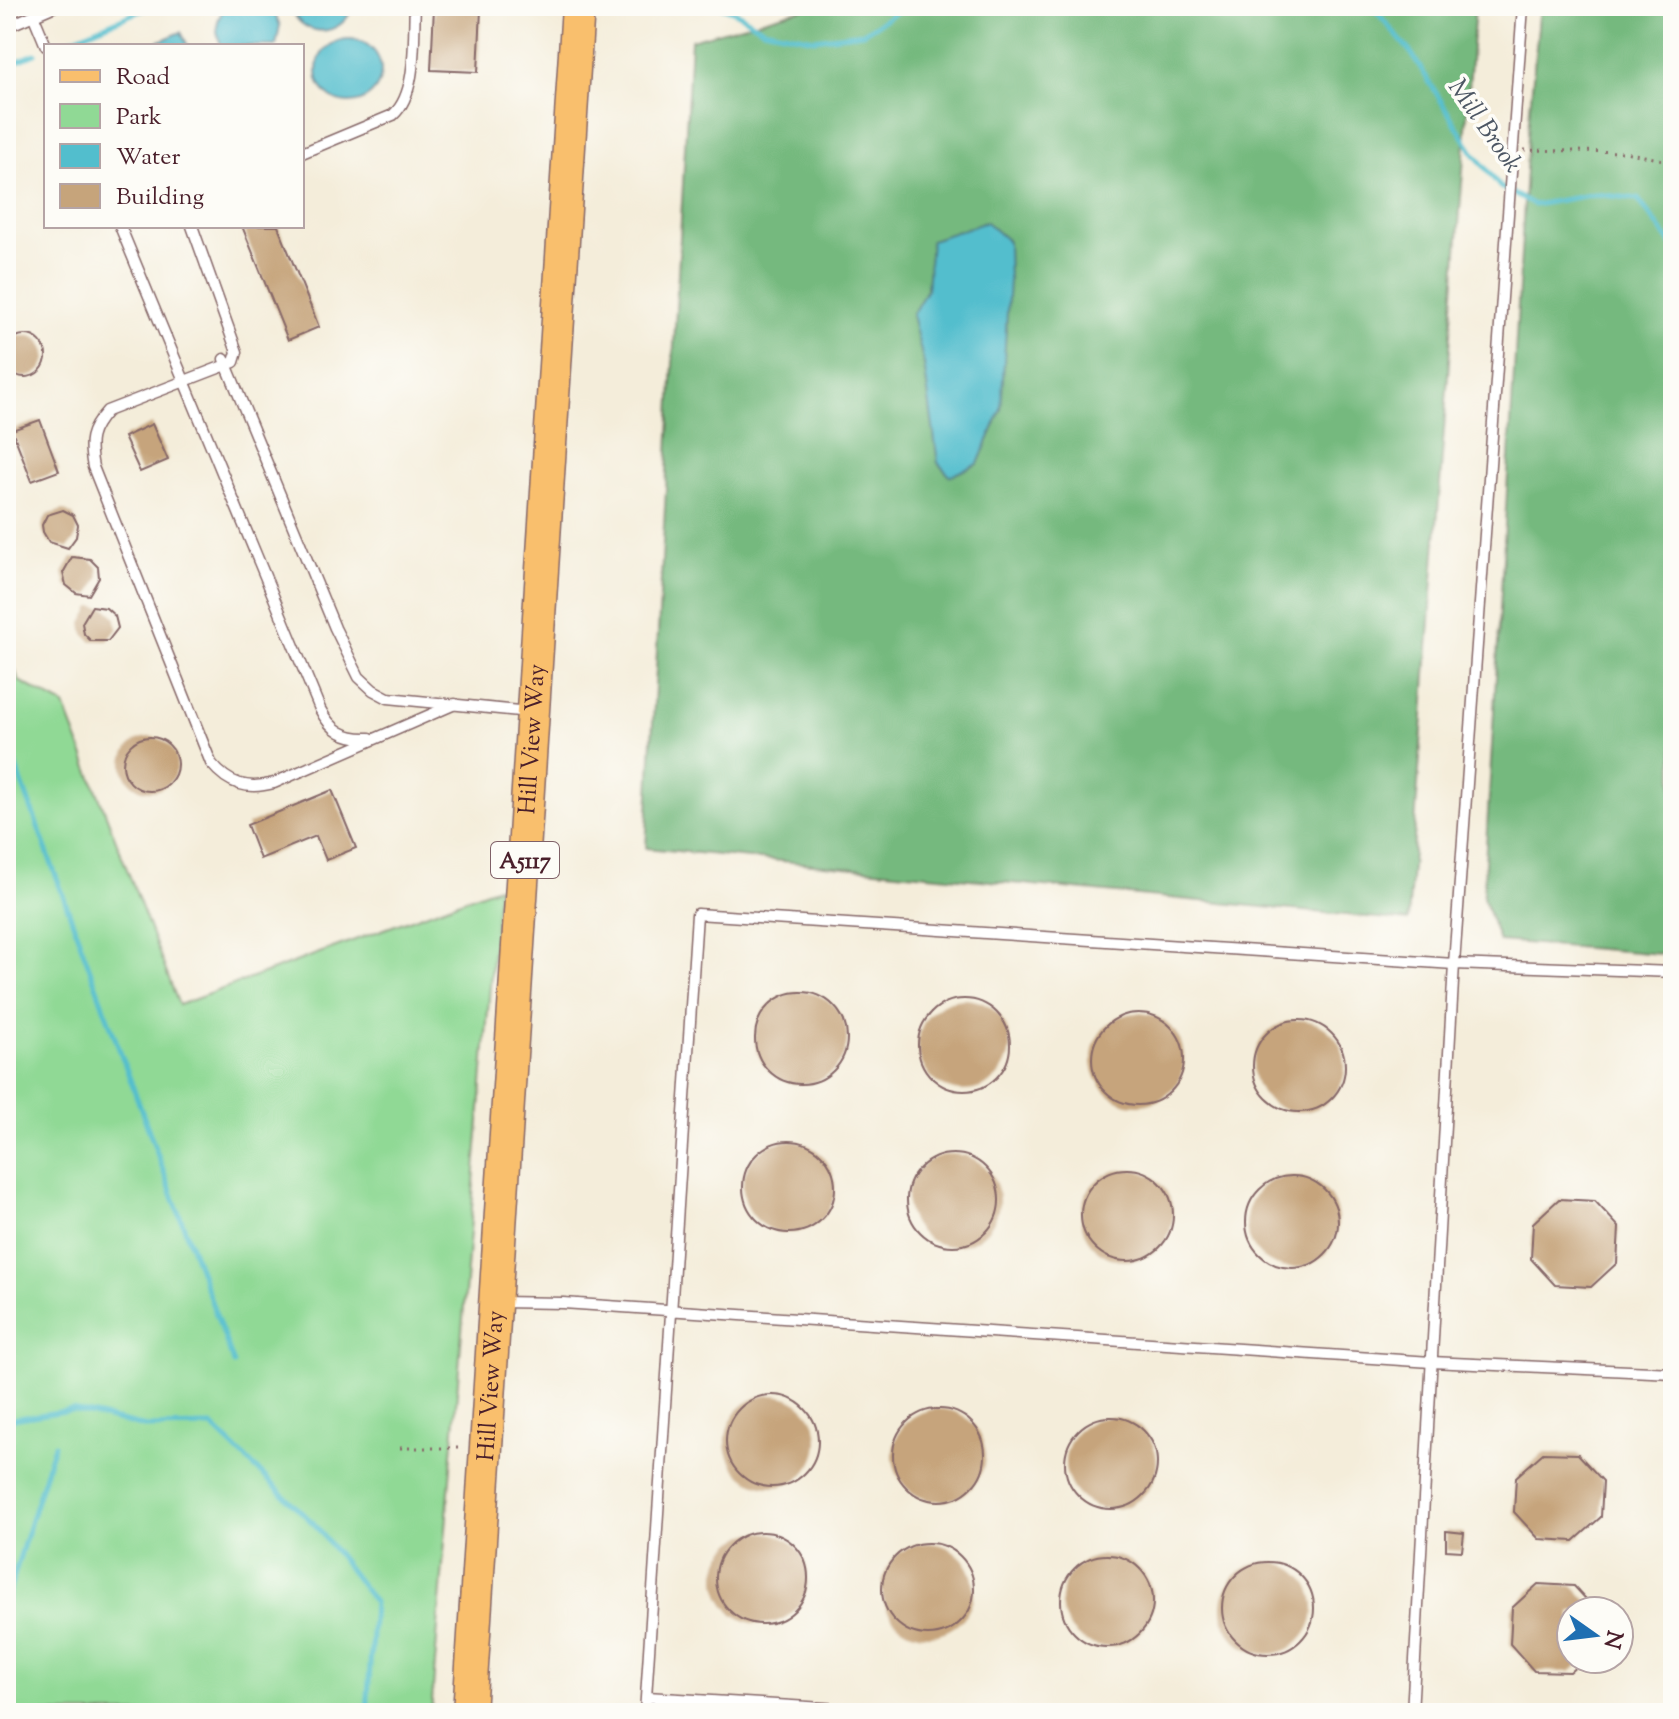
<svg xmlns="http://www.w3.org/2000/svg" width="1679" height="1719" font-family="'Sorts Mill Goudy',serif">
<style>
.green{fill:#90d995;stroke:#6d7c60;stroke-width:2}
.forest{fill:#74b97e;stroke:#5f6c54;stroke-width:2}
.water{fill:#52becd;stroke:#4e6e7c;stroke-width:2}
.lines{fill:none;stroke-linecap:round;stroke-linejoin:round}
.stream{stroke:#52becd;stroke-width:5}
.building{fill:#c6a47b}
.service-casing{stroke:#866768;stroke-width:13}
.primary-casing{stroke:#866768;stroke-width:35}
.path{stroke:#866768;stroke-width:3;stroke-dasharray:2 6;stroke-linecap:butt}
.service{stroke:#fff;stroke-width:10}
.primary{stroke:#f9bf6d;stroke-width:32}
.labels{text-anchor:middle;stroke-width:7;stroke-linejoin:round;paint-order:stroke}
.shield{fill:#fdfcf7;stroke:#806168;stroke-width:2}
.shield-label{font-size:22px;font-weight:bold;fill:#4a1f2b}
.street-label{font-size:24px;fill:#4a1f2b;stroke:#fdfcf7}
.water-label{font-size:26px;font-style:italic;fill:#4d5764;stroke:#fdfcf7}
</style>
<rect width="100%" height="100%" fill="#fdfcf7"/>
<filter id="ink" filterUnits="userSpaceOnUse"><feTurbulence type="fractalNoise" baseFrequency=".0125" numOctaves="2"/><feDisplacementMap in="SourceGraphic" scale="16" xChannelSelector="R" yChannelSelector="G"/><feConvolveMatrix kernelMatrix="1 2 1 2 8 2 1 2 1" color-interpolation-filters="sRGB"/></filter>
<filter id="wash" filterUnits="userSpaceOnUse"><feTurbulence type="fractalNoise" baseFrequency=".006" numOctaves="4" result="noise"/><feDisplacementMap in="SourceGraphic" scale="32" xChannelSelector="R" yChannelSelector="G"/><feGaussianBlur stdDeviation="1.8" result="paint"/><feColorMatrix in="noise" values="0 0 0 0 0 0 0 0 0 0 0 0 0 0 0 0 0 1.4 0 .05"/><feComposite in="paint" operator="in"/></filter>
<g filter="url(#wash)">
<rect width="100%" height="100%" fill="#f4edda"/>
<!-- green -->
<polygon class="green" points="6,645 19,681 64,705 179,1005 498,887 431,1713 6,1713"/>
<!-- forest -->
<g class="forest">
<polygon points="813,6 1475,6 1408,921 646,848 691,40"/>
<polygon points="1540,6 1673,6 1673,955 1499,941 1483,897 1529,118"/>
</g>
<!-- water -->
<g class="water">
<path d="M227,6H271L280,25L276,46H222C214,32 216,17 227,6Z"/>
<path d="M290,6H353C342,39 301,39 290,6Z"/>
<polygon points="181,32 188,46 148,46"/>
<circle cx="349" cy="71" r="32"/>
<polygon points="986,222 1008,241 1009,281 1001,410 978,464 950,476 938,463 924,364 912,315 927,289 931,240"/>
</g>
<g class="lines">
<!-- stream -->
<g class="stream">
<polyline points="719,6 737,13 763,29 814,39 863,33 906,6"/>
<polyline points="1372,6 1412,54 1472,151 1500,187 1534,205 1595,194 1638,199 1673,246"/>
<polyline points="60,44 152,6"/>
<polyline points="6,66 35,54"/>
<polyline points="6,739 234,1364"/>
<polyline points="6,1420 72,1410 146,1427 212,1426 316,1526 374,1602 367,1713"/>
<polyline points="6,1602 54,1445"/>
</g>
</g>
<g id="blocks">
<!-- building -->
<g class="building">
<polygon points="434,7 481,9 478,72 431,70"/>
<polygon points="242,226 278,226 319,327 288,340"/>
<circle cx="25" cy="356" r="21"/>
<polygon points="40,420 59,471 32,481 12,430"/>
<polygon points="152,424 168,460 140,472 124,437"/>
<polygon points="63,510 73,515 78,525 76,537 68,548 49,542 43,532 42,525 47,515"/>
<polygon points="72,557 90,559 98,567 99,578 89,595 76,593 66,585 63,573"/>
<polygon points="92,606 106,608 115,616 118,628 108,641 91,641 84,634 82,623"/>
<circle cx="150" cy="764" r="27"/>
<polygon points="332,790 356,848 326,860 316,836 260,859 247,825"/>
<circle cx="801" cy="1038" r="46"/>
<circle cx="964" cy="1045" r="46"/>
<circle cx="1138" cy="1059" r="46"/>
<circle cx="1299" cy="1066" r="46"/>
<circle cx="789" cy="1187" r="46"/>
<circle cx="953" cy="1200" r="46"/>
<circle cx="1127" cy="1215" r="46"/>
<circle cx="1292" cy="1222" r="46"/>
<polygon points="1559,1199 1595,1201 1619,1227 1617,1263 1591,1287 1555,1285 1531,1259 1533,1223"/>
<circle cx="772" cy="1441" r="46"/>
<circle cx="939" cy="1455" r="46"/>
<circle cx="1111" cy="1463" r="46"/>
<polygon points="1543,1453 1578,1454 1603,1481 1601,1517 1574,1541 1539,1539 1514,1512 1516,1477"/>
<polygon points="1446,1531 1464,1533 1462,1551 1446,1550"/>
<circle cx="762" cy="1578" r="46"/>
<circle cx="928" cy="1589" r="46"/>
<circle cx="1107" cy="1601" r="46"/>
<circle cx="1268" cy="1608" r="46"/>
<polygon points="1538,1584 1574,1586 1597,1611 1571,1611 1571,1659 1585,1659 1570,1672 1534,1671 1510,1644 1512,1608"/>
</g>
</g>
</g>
<g filter="url(#ink)">
<use href="#blocks" fill-opacity="0" stroke="#866768" stroke-width="2"/>
<g class="lines">
<!-- service casing -->
<g class="service-casing">
<g id="service">
<polyline points="34,17 46,46"/>
<polyline points="6,27 55,6"/>
<path d="M302,153L393,115C418,93 413,38 415,6"/>
<path d="M120,226L320,709C331,731 346,739 370,738"/>
<path d="M192,226L237,352L234,362L107,411C89,431 88,442 93,467L211,763C229,785 248,790 274,783L455,704"/>
<polyline points="224,359 335,628 359,677 373,690 388,698 529,712"/>
<polyline points="497,1302 563,1303 1431,1362 1673,1373"/>
<polyline points="647,1697 903,1713"/>
<polyline points="645,1713 697,914 1454,964 1523,6"/>
<polyline points="1412,1713 1454,964 1673,972"/>
</g>
</g>
<!-- primary casing -->
<g class="primary-casing">
<g id="primary">
<path id="s1" d="M469,1713L578,6"/>
</g>
</g>
<!-- path -->
<g class="path">
<polyline points="1524,150 1625,152 1673,162"/>
<polyline points="400,1448 463,1448"/>
</g>
<!-- service -->
<use href="#service" class="service"/>
<!-- primary -->
<use href="#primary" class="primary"/>
</g>
</g>
<g class="labels">
<!-- shield labels -->
<rect class="shield" x="491" y="842" width="68" height="36" rx="6"/>
<g class="shield-label">
<text x="525" y="868">A5117</text>
</g>
<!-- street labels -->
<g class="street-label">
<text dy="8" stroke="none"><textPath href="#s1" startOffset="976">Hill View Way</textPath></text>
<text dy="8" stroke="none"><textPath href="#s1" startOffset="328">Hill View Way</textPath></text>
</g>
<!-- water labels -->
<g class="water-label">
<text transform="translate(1486 125) rotate(55)" y="9">Mill Brook</text>
</g>
</g>
<!-- margin -->
<rect width="1679" height="1719" fill="none" stroke="#fdfcf7" stroke-width="32"/>
<!-- legend -->
<rect x="44" y="44" width="260" height="184" fill="#fdfcf7" stroke="#b5a4a5" stroke-width="2"/>
<rect x="60" y="70" width="40" height="12" fill="#f9bf6d" stroke="#b5a4a5" stroke-width="2"/>
<text x="116" y="84" font-size="24" fill="#4a1f2b">Road</text>
<rect x="60" y="104" width="40" height="24" fill="#90d995" stroke="#b5a4a5" stroke-width="2"/>
<text x="116" y="124" font-size="24" fill="#4a1f2b">Park</text>
<rect x="60" y="144" width="40" height="24" fill="#52becd" stroke="#b5a4a5" stroke-width="2"/>
<text x="116" y="164" font-size="24" fill="#4a1f2b">Water</text>
<rect x="60" y="184" width="40" height="24" fill="#c6a47b" stroke="#b5a4a5" stroke-width="2"/>
<text x="116" y="204" font-size="24" fill="#4a1f2b">Building</text>
<!-- north arrow -->
<g transform="translate(1595 1635) rotate(104)"><circle r="38" fill="#fdfcf7" stroke="#b5a4a5" stroke-width="2"/>
<path d="M0-6L14 30L0 20L-14 30Z" fill="#1f6fb2"/>
<text y="-12" font-size="22" font-weight="bold" text-anchor="middle" fill="#4a1f2b">N</text>
</g>
</svg>
